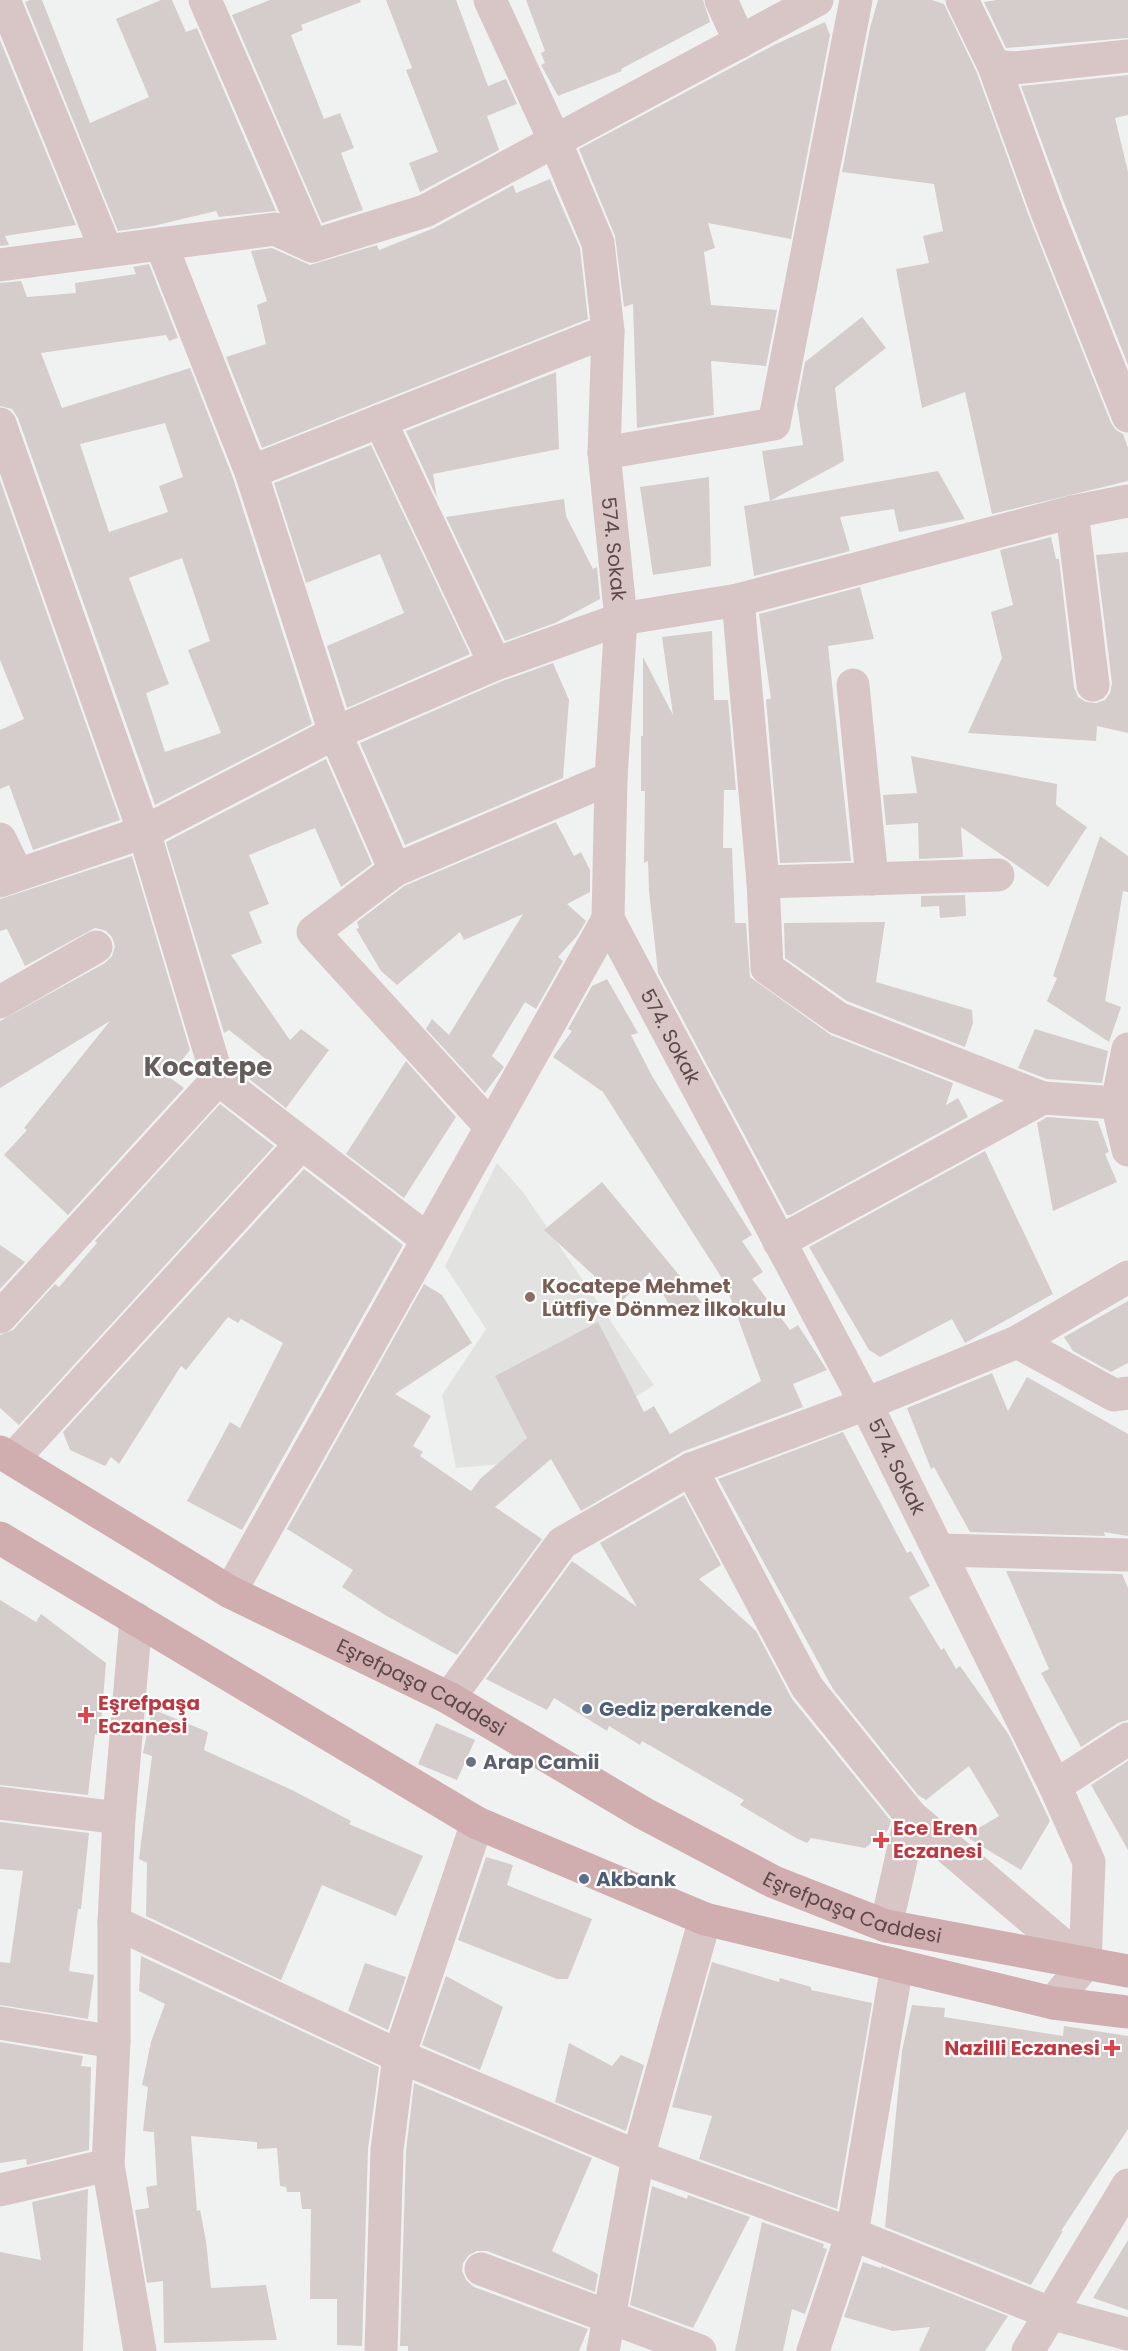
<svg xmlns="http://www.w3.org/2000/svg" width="1128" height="2351" font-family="Poppins,sans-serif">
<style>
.education{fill:#e2e3e1}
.building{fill:#d5cdcc;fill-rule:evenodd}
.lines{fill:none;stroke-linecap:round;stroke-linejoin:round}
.minor{stroke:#d8c6c7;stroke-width:33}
.tertiary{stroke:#d8c6c7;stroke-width:33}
.primary{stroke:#d0aeaf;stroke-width:33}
.education-dot{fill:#8d6e63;stroke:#fff;stroke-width:2}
.service-dot{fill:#5c6f8a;stroke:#fff;stroke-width:2}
.health-dot{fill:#e0444e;stroke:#fff;stroke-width:2}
.worship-dot{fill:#6b7280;stroke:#fff;stroke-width:2}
.labels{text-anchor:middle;stroke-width:4.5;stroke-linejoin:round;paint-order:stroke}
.street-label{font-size:20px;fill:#5e4748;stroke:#fff}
.education-label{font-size:20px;font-weight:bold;fill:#785e54;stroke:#fff;text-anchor:start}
.health-label{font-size:20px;font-weight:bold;fill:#be3a42;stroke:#fff;text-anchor:start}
.service-label{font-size:20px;font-weight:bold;fill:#4e5e75;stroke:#fff;text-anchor:start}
.worship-label{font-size:20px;font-weight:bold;fill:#5b616d;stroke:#fff;text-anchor:start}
.district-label{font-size:26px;font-weight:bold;fill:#655c5c;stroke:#fff}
</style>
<rect width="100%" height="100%" fill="#f0f2f1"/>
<!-- education -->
<polygon class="education" points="497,1163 523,1192 654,1385 537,1461 456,1468 442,1395 486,1329 445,1266"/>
<!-- building -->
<g class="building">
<polygon points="30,0 42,0 90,123 149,97 116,19 161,0 172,0 186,32 197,28 276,211 219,217 216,211 153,226 118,231 25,2"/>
<polygon points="270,0 360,0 361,2 301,25 303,30 291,35 324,119 340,113 354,148 341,153 363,210 322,223 232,15"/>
<polygon points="386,0 456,0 488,86 506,79 517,104 487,116 499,150 420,192 409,163 438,152 406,70 412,68"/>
<polygon points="526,0 703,0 710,22 621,69 622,71 558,96 541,65 545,63 541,53 545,51"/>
<polygon points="878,0 932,0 944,4 977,73 1030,219 1111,423 1116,430 1123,434 1128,448 1128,481 992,514 965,392 922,408 896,269 929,263 923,236 943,231 934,184 842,172 870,28"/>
<polygon points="997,0 1128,0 1128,38 1006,48 984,2"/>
<polygon points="825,22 830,35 791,239 708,223 715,248 704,252 711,305 777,310 766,366 711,361 714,415 637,428 633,304 624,307 615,236 579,149 774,45"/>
<polygon points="0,40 76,225 5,236 9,245 0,246"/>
<polygon points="1128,75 1128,115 1115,118 1128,172 1128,365 1065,205 1021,86"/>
<polygon points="550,179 580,248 588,319 262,448 226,357 266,344 257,305 267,301 251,251 272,248 310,265 377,245 379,250 434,228 513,185 516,193"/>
<path d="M149,264L178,338L169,341L166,335L41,353L62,408L190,368L233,478L312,724L155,805L18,418L12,409L0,406V283L21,281L27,297L76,293L75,283L136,274L133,267ZM165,423L183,477L159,486L168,512L109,532L80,444ZM182,558L210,641L188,650L221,733L165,752L146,693L169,684L129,578Z"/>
<polygon points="862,317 886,348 835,388 844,461 770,501 938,471 965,519 899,532 894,509 840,517 850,551 754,576 744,506 770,501 762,451 803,445 797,405 805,362"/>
<polygon points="556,372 559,449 433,474 437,498 406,431"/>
<polygon points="371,445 470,654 347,708 327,646 404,613 380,554 306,583 274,483"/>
<polygon points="709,477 711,566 653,575 640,487"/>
<polygon points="0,480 120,820 33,850 9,785 0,789 0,730 24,719 0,660"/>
<polygon points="564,499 566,516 593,569 597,567 600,599 555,623 505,641 446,517"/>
<polygon points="1051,537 1056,559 1059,559 1074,687 1078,697 1086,702 1096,703 1105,700 1110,693 1112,683 1096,555 1128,552 1128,733 1097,726 1096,741 968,733 1002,658 991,612 1013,605 1000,550"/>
<polygon points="860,587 874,639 828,646 851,861 780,863 766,699 771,699 759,614"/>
<polygon points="712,631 714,700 728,700 736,790 724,790 723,848 732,848 735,923 746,923 750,977 831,1035 953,1083 946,1105 958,1098 968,1117 790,1215 787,1215 658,973 649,891 648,861 644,863 645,791 641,791 641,736 643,736 643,657 673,715 662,637"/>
<polygon points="553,663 569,700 563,778 405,845 360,743 502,681"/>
<polygon points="911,756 1057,784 1056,805 1087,827 1048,887 961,827 963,857 919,859 918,823 886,825 883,795 917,793"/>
<polygon points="326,759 372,864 341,887 315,828 249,855 269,904 249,912 262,943 231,955 290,1040 301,1029 329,1050 286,1108 248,1078 267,1060 229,1030 224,1033 166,842"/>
<polygon points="556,822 574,856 581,852 590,870 590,892 567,904 586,921 577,936 558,957 563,961 536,1009 525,1002 492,1056 504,1067 485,1093 426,1029 432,1019 449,1035 523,914 464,940 460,932 397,985 381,971 356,929 359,928 357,922 404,886"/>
<polygon points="1100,836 1128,856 1128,892 1123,891 1105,1001 1121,1007 1109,1042 1047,1001 1057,978 1053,976"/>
<polygon points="132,856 190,1050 169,1077 184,1088 68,1215 4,1155 27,1130 24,1128 110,1021 0,1088 0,1021 105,963 112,956 115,946 112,937 106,931 95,928 25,966 7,929 0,931 0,899"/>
<polygon points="965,895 966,916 940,918 939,906 921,907 921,896"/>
<polygon points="885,922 876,982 972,1010 973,1023 965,1047 847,1001 785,958 784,923"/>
<polygon points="607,979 638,1033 631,1035 652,1076 752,1235 742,1241 763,1272 752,1279 790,1330 798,1325 827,1370 793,1384 803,1407 684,1451 581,1511 551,1459 495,1507 542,1539 457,1655 385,1615 342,1587 353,1570 287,1529 424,1284 442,1295 472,1343 395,1394 431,1416 413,1446 423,1452 420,1456 471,1491 480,1479 527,1438 495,1376 598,1322 644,1412 654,1406 670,1434 761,1381 725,1283 603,1092 553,1057 572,1031 568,1029 592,986"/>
<polygon points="1035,1029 1108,1051 1102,1083 1047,1079 1018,1068"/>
<polygon points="406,1061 456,1117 404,1198 346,1154"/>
<polygon points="220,1104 274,1146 19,1425 0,1408 0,1335 13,1330 55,1284 59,1287 97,1243 95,1241"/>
<polygon points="1047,1117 1098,1121 1109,1152 1105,1154 1117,1182 1053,1211 1037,1123"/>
<polygon points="985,1151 1053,1294 965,1343 952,1319 880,1357 869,1350 809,1247"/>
<polygon points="304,1169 403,1245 242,1530 187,1501 230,1422 240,1428 283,1343 241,1319 238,1323 228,1317 186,1370 181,1366 119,1464 111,1457 105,1466 70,1450 63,1432"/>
<polygon points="602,1182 665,1258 702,1303 677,1318 650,1272 622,1301 544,1230"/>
<polygon points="0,1245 25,1262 0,1289"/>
<polygon points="1128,1301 1128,1363 1111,1372 1073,1351 1064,1337"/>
<polygon points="992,1373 1008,1411 1027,1377 1128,1434 1128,1536 1104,1532 1105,1536 970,1532 934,1467 931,1469 907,1408"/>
<polygon points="843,1432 907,1553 911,1551 930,1586 909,1597 941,1650 944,1648 956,1669 960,1666 1009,1735 1050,1821 1021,1870 965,1836 999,1816 969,1766 926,1800 918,1795 833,1689 718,1479"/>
<polygon points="684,1495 721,1565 699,1579 756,1631 792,1699 891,1821 888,1830 865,1848 811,1838 807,1843 796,1838 740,1805 744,1800 642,1741 640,1745 609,1726 607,1731 554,1698 547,1710 486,1679 572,1561 637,1607 600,1543"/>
<polygon points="1006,1571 1122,1574 1128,1588 1128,1720 1118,1723 1081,1747 1041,1673 1049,1669"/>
<polygon points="0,1600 36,1622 41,1614 106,1663 100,1736 95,1734 88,1795 0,1785"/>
<polygon points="152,1709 208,1732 204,1750 292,1790 351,1821 349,1824 423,1856 396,1916 322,1885 281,1980 146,1916 147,1863 139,1859 152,1756 143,1753"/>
<polygon points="436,1723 475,1740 457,1780 418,1764"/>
<polygon points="1128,1761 1128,1850 1091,1785"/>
<polygon points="0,1822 89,1833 81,1909 78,1909 69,1971 94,1975 88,2019 0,2005 0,1962 10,1963 23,1871 0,1869"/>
<polygon points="486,1857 513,1865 507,1885 592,1919 568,1979 557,1979 458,1940"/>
<polygon points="141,1956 379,2067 368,2149 362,2346 337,2345 337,2299 310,2299 311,2209 302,2209 300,2192 287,2192 286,2187 280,2186 277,2148 257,2149 257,2142 191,2136 197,2211 200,2210 206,2241 211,2288 266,2285 277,2340 164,2343 163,2281 147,2283 135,2210 149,2208 146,2187 157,2185 154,2132 143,2131 148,2087 142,2085 151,2042 165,2004 139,1991"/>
<polygon points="712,1962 779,1982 780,1978 811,1987 811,1990 872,2003 837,2209 699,2159 712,2116 672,2107"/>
<polygon points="365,1963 406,1977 388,2030 348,2011"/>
<polygon points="446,1976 503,2007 480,2070 422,2045"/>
<polygon points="912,2005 945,2008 944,2017 1063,2036 1064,2026 1128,2036 1128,2129 1061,2231 1063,2231 1031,2285 885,2227 902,2051"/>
<polygon points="0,2042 83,2056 81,2066 91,2067 89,2150 27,2165 26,2159 0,2163"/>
<polygon points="569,2043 612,2066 621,2055 644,2065 626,2131 555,2102"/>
<polygon points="414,2083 592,2158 552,2251 598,2274 595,2292 487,2251 477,2251 469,2255 463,2263 462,2271 466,2280 474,2287 588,2329 579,2351 408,2351 408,2346 400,2346 406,2151"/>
<polygon points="652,2186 687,2199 688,2195 750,2217 693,2328 630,2305"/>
<polygon points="88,2189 83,2351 0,2351 0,2252 41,2260 32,2202"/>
<polygon points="762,2222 824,2244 823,2248 827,2249 805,2314 792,2309 783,2351 735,2351"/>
<polygon points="1128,2240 1128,2310 1093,2298"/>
<polygon points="863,2262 881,2268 881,2266 1008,2316 985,2351 919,2351 930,2327 893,2331 844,2317"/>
</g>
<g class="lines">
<!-- minor -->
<g class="minor">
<polyline points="4,0 106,250"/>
<polyline points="205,0 312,246"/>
<polyline points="721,0 740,42"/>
<polyline points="962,0 994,66 1047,212 1128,416"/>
<polyline points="994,66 1014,68 1128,56"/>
<polyline points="161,244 251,472 335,733 395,870"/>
<polyline points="380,421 495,664"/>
<polyline points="0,424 144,832 218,1079 428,1240"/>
<polyline points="604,453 774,424 856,0"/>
<polyline points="251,472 608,331"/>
<polyline points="1072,512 1093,685"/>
<polyline points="738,600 763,882 767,968 838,1018 1043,1098"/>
<polyline points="853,685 872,879"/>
<polyline points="0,839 17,874"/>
<polyline points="0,881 144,832 335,733 495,664 621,619 738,600 1072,512 1128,501"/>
<polyline points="763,882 998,875"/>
<polyline points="0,1002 96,947"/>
<polyline points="1128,1049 1117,1103 1128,1150"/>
<polyline points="491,1127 313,932 395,870 611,778"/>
<polyline points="779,1242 1043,1098 1117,1103"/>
<polyline points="0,1317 218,1079"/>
<polyline points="1017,1342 1114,1395 1128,1393"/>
<polyline points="13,1459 301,1144"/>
<polyline points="691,1469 807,1687 911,1816 1085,1964"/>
<polyline points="939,1550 1128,1555"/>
<polyline points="230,1592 608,919"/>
<polyline points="449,1698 562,1543 691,1469 866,1404 1017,1342 1128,1277"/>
<polyline points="1055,1786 1128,1739"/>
<polyline points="0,1803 119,1818"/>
<polyline points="114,1922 399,2056 638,2157 852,2234 1050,2313 1128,2334"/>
<polyline points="886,1926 911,1816"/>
<polyline points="0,2023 114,2042"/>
<polyline points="0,2190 108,2165"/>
<polyline points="481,2269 700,2351"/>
<polyline points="381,2351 387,2150 399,2056 477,1823"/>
<polyline points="603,2351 638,2157 705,1919"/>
<polyline points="813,2351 852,2234 897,1965"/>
</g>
<!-- tertiary -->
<g class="tertiary">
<path id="s1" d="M490,0L555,141L598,243L608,331L604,453L621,619L611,778L608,919L866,1404L1055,1786L1089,1862L1085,1964L1053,2003"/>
<polyline points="0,265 275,229 312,246 425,211 817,0"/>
<polyline points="136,1619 119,1818 114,1922 114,2042 108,2165 140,2351"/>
<polyline points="1028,2351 1128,2185"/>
</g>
<!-- primary -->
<g class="primary">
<path id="s2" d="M0,1452L230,1592L449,1698L643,1813L774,1882L886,1926L1128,1971"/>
<polyline points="0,1538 477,1823 705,1919 1053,2003 1128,2012"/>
</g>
</g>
<!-- markers -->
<circle class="education-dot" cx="530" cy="1297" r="6"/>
<g class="service-dot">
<circle cx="587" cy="1709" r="6"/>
<circle cx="584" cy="1879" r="6"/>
</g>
<g class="health-dot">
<path d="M83 1706h6v6h6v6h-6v6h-6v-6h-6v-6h6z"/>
<path d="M878 1831h6v6h6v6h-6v6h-6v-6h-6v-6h6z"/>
<path d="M1109 2039h6v6h6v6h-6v6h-6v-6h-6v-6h6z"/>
</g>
<circle class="worship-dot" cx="471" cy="1762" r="6"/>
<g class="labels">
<!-- street labels -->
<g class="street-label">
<text dy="7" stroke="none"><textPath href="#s1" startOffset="573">574. Sokak</textPath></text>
<text dy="7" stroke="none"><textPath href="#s1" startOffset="1077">574. Sokak</textPath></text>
<text dy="7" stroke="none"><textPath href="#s1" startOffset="1563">574. Sokak</textPath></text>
<text dy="7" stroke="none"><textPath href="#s2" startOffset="483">Eşrefpaşa Caddesi</textPath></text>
<text dy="7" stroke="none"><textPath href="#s2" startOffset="969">Eşrefpaşa Caddesi</textPath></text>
</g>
<!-- education labels -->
<g class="education-label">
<text x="542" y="1293">Kocatepe Mehmet<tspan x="542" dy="23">Lütfiye Dönmez İlkokulu</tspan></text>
</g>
<!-- health labels -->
<g class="health-label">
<text x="98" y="1710">Eşrefpaşa<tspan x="98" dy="23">Eczanesi</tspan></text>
<text x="893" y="1835">Ece Eren<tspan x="893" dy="23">Eczanesi</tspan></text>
<text x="1100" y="2055" text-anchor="end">Nazilli Eczanesi</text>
</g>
<!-- service labels -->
<g class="service-label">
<text x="599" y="1716">Gediz perakende</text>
<text x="596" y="1886">Akbank</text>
</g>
<!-- worship labels -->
<g class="worship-label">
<text x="483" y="1769">Arap Camii</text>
</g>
<!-- district labels -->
<g class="district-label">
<text x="208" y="1076">Kocatepe</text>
</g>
</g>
</svg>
